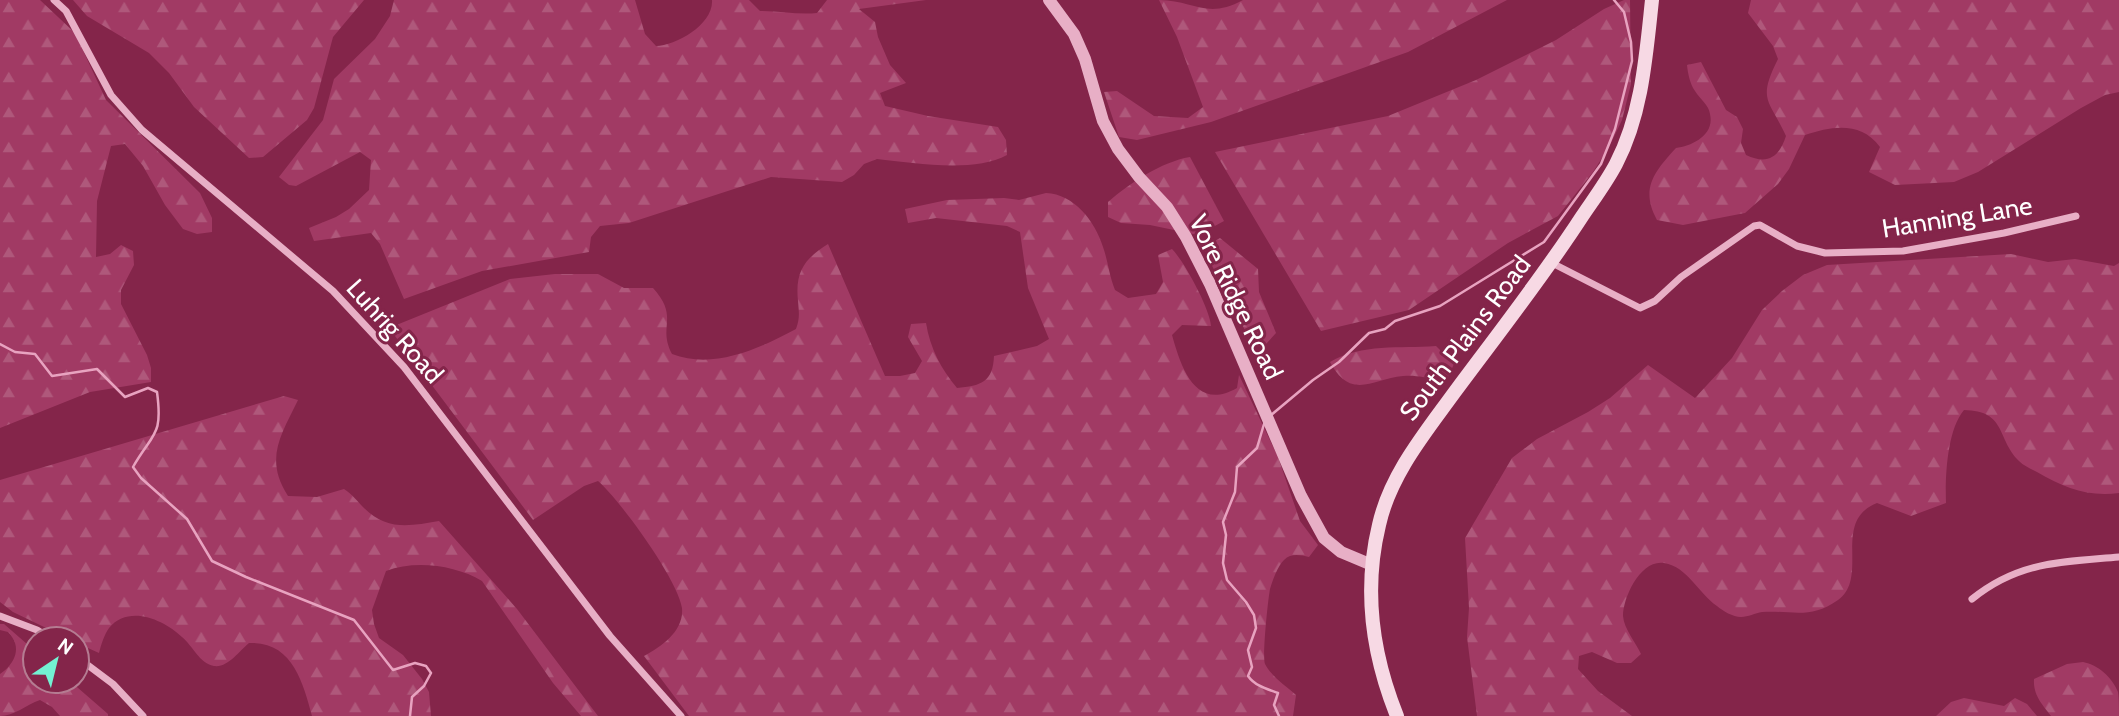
<svg xmlns="http://www.w3.org/2000/svg" width="2119" height="716" font-family="Cabin,sans-serif">
<style>
.forest{fill:url(#forest-firs)}
.lines{fill:none;stroke-linecap:round;stroke-linejoin:round}
.stream{stroke:#e8a3c0;stroke-width:2.5}
.minor{stroke:#e8afc6;stroke-width:7}
.tertiary{stroke:#e8afc6;stroke-width:12}
.secondary{stroke:#f7d9e4;stroke-width:14}
.labels{text-anchor:middle;stroke-width:6;stroke-linejoin:round;paint-order:stroke}
.street-label{font-size:26px;fill:#fff;stroke:#84254a}
</style>
<defs>
<pattern id="forest-firs" width="22" height="20" patternUnits="userSpaceOnUse" patternTransform="scale(1.75)"><rect width="22" height="20" fill="#a13a64"/><path d="M5 1l3.5 6h-7zM16 11l3.5 6h-7z" fill="#af587b"/></pattern>
</defs>
<rect width="100%" height="100%" fill="#84254a"/>
<!-- forest -->
<g class="forest">
<polygon points="0,0 40,0 75,33 106,100 200,193 212,218 212,232 197,234 183,229 165,205 143,166 125,144 111,146 97,201 96,257 110,254 121,245 133,251 134,265 121,290 121,304 147,355 151,368 151,382 90,392 0,428"/>
<polygon points="73,0 364,0 333,37 314,108 307,120 263,157 249,158 194,107 169,73 149,53 87,16"/>
<path d="M394,0H635L645,34L656,46C676,46 714,24 712,0H749L760,11C779,11 799,15 817,13L827,0H926L859,9L875,22L878,37L890,65L906,83L880,93L885,106L928,116L998,127L1006,140L1007,155C974,173 915,163 877,159L864,164L854,175L842,182L771,177L629,223L600,226L591,237L589,252L482,271L404,299L380,244L371,233L314,241L309,228L336,217L349,209L369,190L371,160L360,152L296,186L289,185L279,177L323,120L334,79L375,39L390,16Z"/>
<path d="M1159,0C1193,0 1207,20 1243,0H1507L1408,52L1211,122L1137,140L1119,137L1104,92L1117,91L1154,116L1188,118L1203,107L1177,37Z"/>
<polygon points="1624,0 1630,0 1631,84 1622,120 1609,147 1593,172 1558,216 1508,243 1409,310 1321,331 1215,152 1388,116 1476,80 1556,40 1604,9"/>
<path d="M1751,0H2119V92L2105,95L2081,108L1978,172L1954,182L1895,185L1869,172L1880,147C1861,121 1832,126 1805,135L1789,169L1778,184L1745,213L1683,225L1657,220C1640,189 1654,172 1676,148C1692,146 1715,135 1710,114C1709,105 1700,99 1695,91C1690,84 1688,74 1687,65L1701,62L1726,110L1737,117L1743,129L1741,143L1746,155C1767,165 1779,158 1786,136C1769,99 1757,101 1778,59L1773,46L1748,13Z"/>
<path d="M1190,157L1224,221L1198,235L1150,225L1121,223L1108,217V202C1130,183 1161,162 1190,157Z"/>
<path d="M1046,193C1074,194 1095,221 1103,247C1108,261 1109,275 1115,290L1128,298L1156,294L1163,282L1158,255L1172,249C1184,261 1210,309 1211,326L1182,325L1172,335C1181,367 1195,412 1237,388L1239,375L1278,457L1300,521L1318,545L1309,557C1300,555 1291,553 1284,560C1278,565 1272,582 1270,589C1268,599 1262,658 1265,664C1271,676 1286,686 1296,695L1293,716H689L644,656C662,646 684,631 682,608C678,580 620,500 598,481L584,486L533,520L389,328L510,279L555,274H598L624,288H653C680,318 657,326 672,354C713,370 759,349 796,329C800,318 799,313 798,301C795,272 804,259 828,244L885,376H900L915,373L922,361L908,337L911,324L926,323C930,348 941,369 957,388C981,386 993,382 994,356L1037,346L1049,339L1028,288L1020,232L1007,226L936,218L908,223L905,209L947,200L1004,198L1019,200Z"/>
<polygon points="1220,238 1258,269 1259,292 1276,333 1266,344 1252,344 1203,248"/>
<path d="M2011,254L2048,262L2075,259L2114,266L2119,263V493C2088,497 2064,488 2037,472C2031,469 2024,466 2019,461C1996,438 2007,411 1964,410C1947,430 1945,477 1946,503L1911,516L1877,503C1831,521 1870,577 1838,600C1810,620 1792,610 1762,612C1755,613 1748,617 1741,617C1733,617 1723,611 1717,606C1698,593 1688,567 1664,563C1641,559 1623,597 1623,616C1624,629 1636,643 1641,654L1631,663H1617L1592,652L1579,656L1578,669L1598,691L1632,716H1477L1467,637L1469,608L1465,538L1512,458L1537,439L1588,412L1610,398L1648,365L1695,398L1732,358L1762,310L1782,291L1803,275L1827,265Z"/>
<path d="M1436,346L1454,364L1448,377C1429,381 1420,374 1403,376C1372,379 1351,401 1330,362C1362,343 1400,349 1436,346Z"/>
<path d="M284,396L298,400C281,435 264,459 288,496L317,497L344,489C353,495 357,501 364,508C387,531 410,526 439,521L517,609L598,716H581L553,683L482,581C455,565 415,560 386,571L372,610L374,624L379,638L403,655L422,679L429,692L431,716H312C303,682 292,641 249,643C239,651 228,668 214,666C199,663 193,646 182,637C164,620 129,604 109,628C104,635 101,645 99,653L77,643V639H69L13,612L0,602V480Z"/>
<path d="M0,624H4L35,651V681H70L108,714V716H60L52,707L40,700C26,705 14,716 0,716V674C15,664 23,647 8,632L0,630Z"/>
<path d="M2083,662C2098,665 2112,677 2118,692C2119,698 2119,709 2119,716H2051C2042,704 2033,695 2034,679L2067,664Z"/>
<polygon points="1964,698 2004,706 2015,698 2027,704 2037,716 1936,716 1951,702"/>
</g>
<g class="lines">
<!-- stream -->
<g class="stream">
<path d="M0,344L15,352L35,354L52,376L97,369L125,397L148,388L157,392C163,437 153,432 133,467L141,478L187,519L212,561L246,577L354,620L393,670L415,663L426,666L431,673L424,686L412,697L410,716"/>
<polyline points="1270,416 1313,380 1339,362 1369,333 1385,329 1395,321 1440,306 1544,242 1601,164 1615,129 1632,61 1631,42 1624,12 1614,0"/>
<path d="M1264,424L1257,448L1237,467L1235,492L1223,522L1226,535L1223,563L1227,580L1246,602L1254,615L1256,628L1248,650L1252,667L1248,676C1255,686 1267,689 1278,693L1274,705L1279,716"/>
</g>
<!-- minor -->
<g class="minor">
<polyline points="54,0 66,11 111,95 142,130 333,291 404,367 610,636 681,716"/>
<polyline points="1552,263 1640,308 1655,301 1681,277 1754,226 1760,225 1797,246 1825,253 1903,251 2004,233 2076,216"/>
<path d="M1972,599C2019,561 2062,562 2119,557"/>
<polyline points="0,616 37,630 51,639"/>
<polyline points="77,657 113,684 143,716"/>
</g>
<!-- tertiary -->
<polyline class="tertiary" points="1049,0 1074,34 1085,59 1103,121 1118,149 1139,177 1167,207 1186,237 1210,284 1301,496 1324,538 1341,552 1372,565"/>
<!-- secondary -->
<path class="secondary" d="M1397,716C1372,654 1363,591 1379,525C1390,475 1425,433 1454,393C1497,335 1542,278 1581,218C1593,200 1606,183 1616,164C1642,114 1646,56 1652,0"/>
</g>
<g class="labels">
<!-- street labels -->
<g class="street-label">
<text transform="translate(1957 217) rotate(-9)" y="9">Hanning Lane</text>
<text transform="translate(1236 297) rotate(64)" y="9">Vore Ridge Road</text>
<text transform="translate(395 331) rotate(48)" y="9">Luhrig Road</text>
<text transform="translate(1465 338) rotate(-53)" y="9">South Plains Road</text>
</g>
</g>
<!-- north arrow -->
<g transform="translate(56 660) rotate(35)"><circle r="33" fill="#84254a" stroke="#b57c92" stroke-width="2"/>
<path d="M0-5L12 26L0 18L-12 26Z" fill="#73f1d2"/>
<text y="-10" font-size="19" font-weight="bold" text-anchor="middle" fill="#ffffff">N</text>
</g>
</svg>
